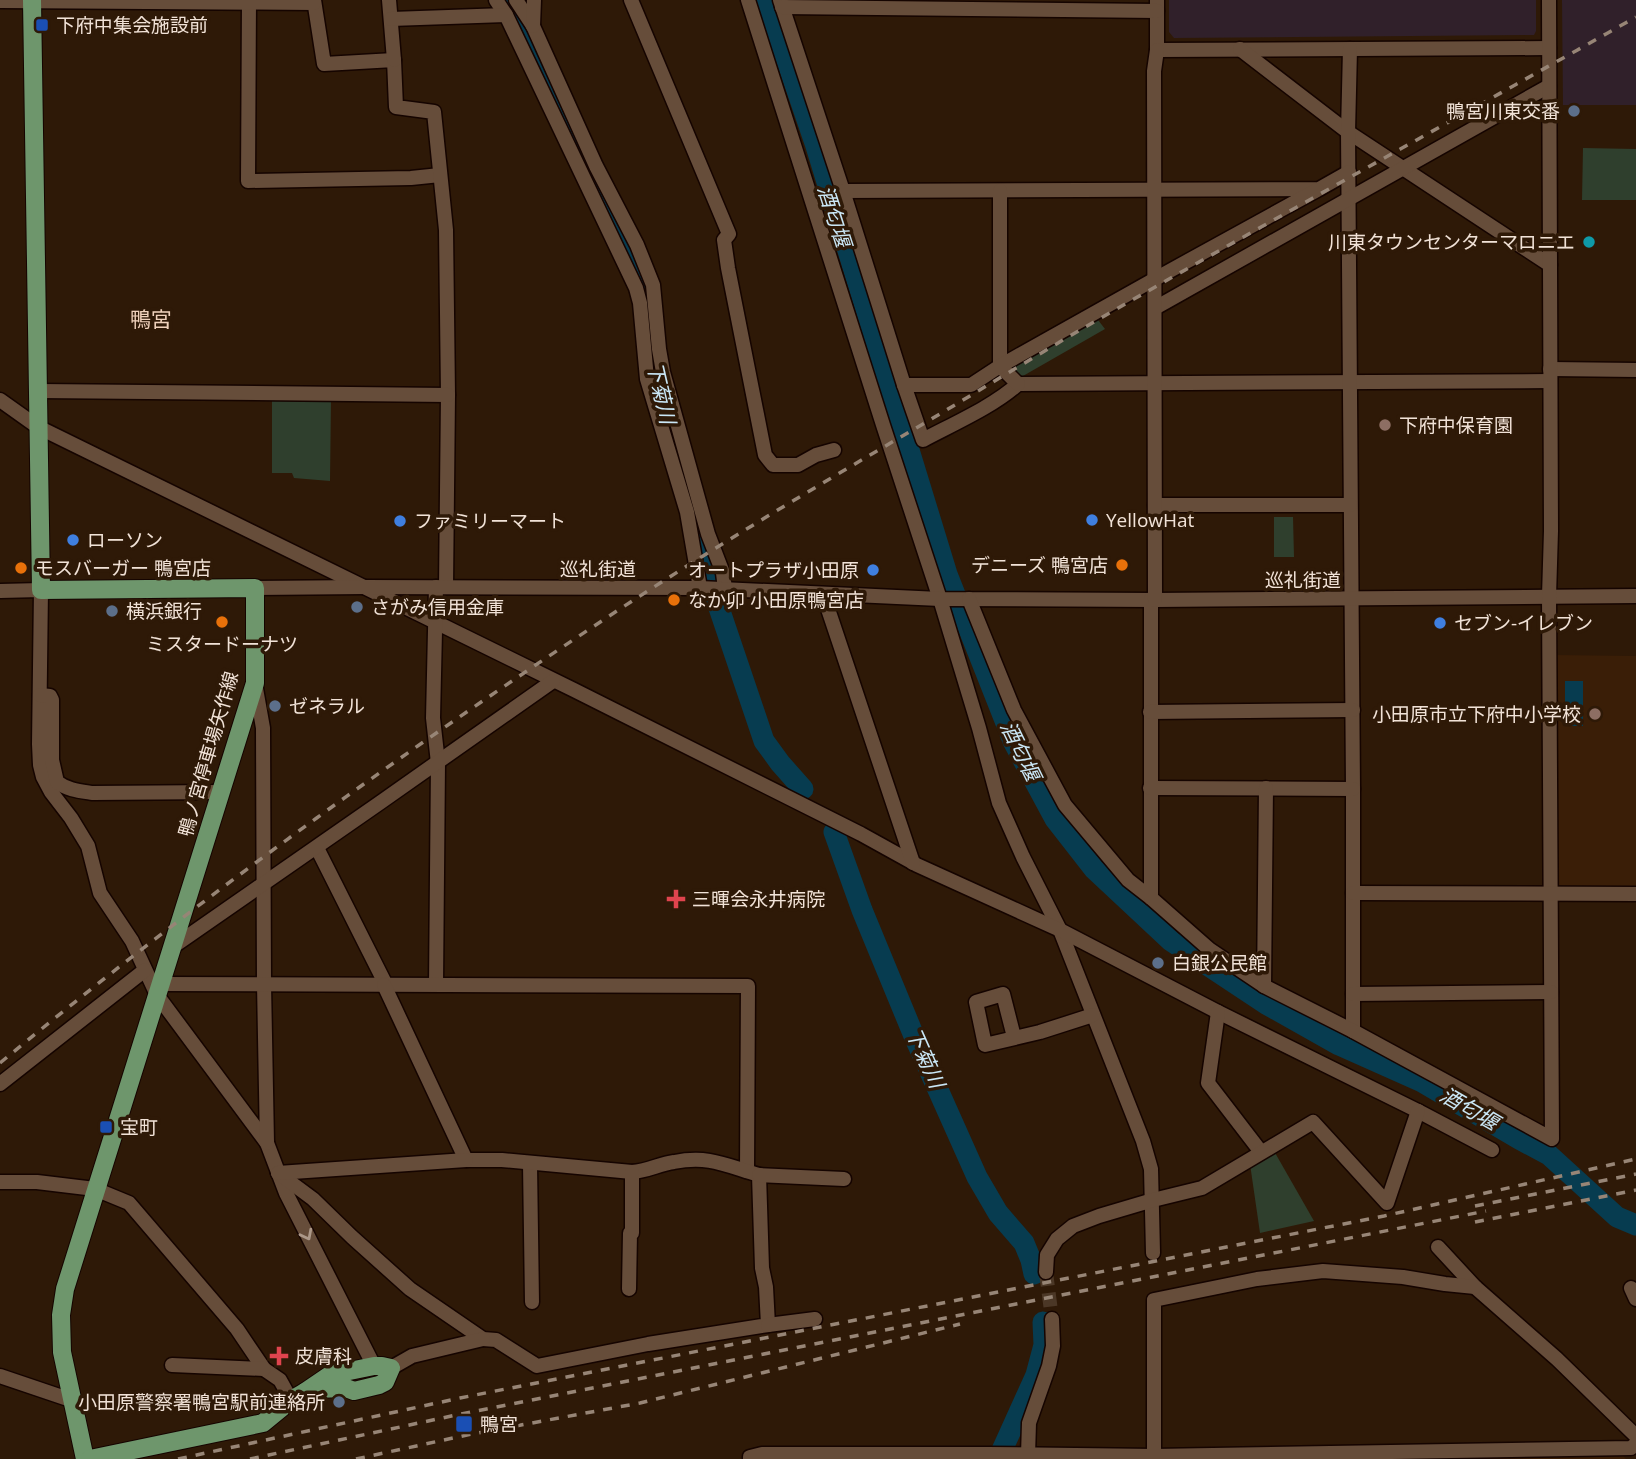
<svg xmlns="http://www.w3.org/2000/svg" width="1636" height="1459" font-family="'Open Sans','Noto Sans JP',sans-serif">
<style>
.commercial{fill:#30202a}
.built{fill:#3a1e07}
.green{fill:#2f3f2d}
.water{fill:#073c50}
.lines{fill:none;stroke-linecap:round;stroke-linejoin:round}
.river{stroke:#073c50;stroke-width:21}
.minor-tunnel{stroke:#4b3726;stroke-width:14;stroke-dasharray:14 7;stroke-linecap:butt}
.minor-casing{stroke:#150400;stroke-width:17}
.major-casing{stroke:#150400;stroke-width:20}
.minor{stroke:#664d3a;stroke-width:14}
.major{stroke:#6e966c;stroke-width:18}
.rail{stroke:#978576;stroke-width:3.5;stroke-dasharray:9 9;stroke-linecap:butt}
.oneway{stroke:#ac9888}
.transit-dot{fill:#1a4fb4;stroke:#2e1907;stroke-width:2.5}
.service-dot{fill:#5c6f8a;stroke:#2e1907;stroke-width:2.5}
.culture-dot{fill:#0f9aa8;stroke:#2e1907;stroke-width:2.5}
.education-dot{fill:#8d6e63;stroke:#2e1907;stroke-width:2.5}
.shop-dot{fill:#3f7fe0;stroke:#2e1907;stroke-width:2.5}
.food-dot{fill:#e8710a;stroke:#2e1907;stroke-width:2.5}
.health-dot{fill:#e0444e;stroke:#2e1907;stroke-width:2.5}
.labels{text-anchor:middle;stroke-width:7;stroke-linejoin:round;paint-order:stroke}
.poi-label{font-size:19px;fill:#f1e2d7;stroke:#2e1907;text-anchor:start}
.street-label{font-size:19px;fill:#f1e2d7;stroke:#2e1907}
.water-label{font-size:21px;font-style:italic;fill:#cae7f6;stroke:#2e1907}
.neighbourhood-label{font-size:21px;fill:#efd1bb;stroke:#2e1907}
</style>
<rect width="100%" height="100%" fill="#2e1907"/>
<!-- commercial -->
<g class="commercial">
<polygon points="1169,0 1536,0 1536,31 1534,35 1174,38 1169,32"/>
<polygon points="1562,0 1636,0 1636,105 1563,105"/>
</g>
<!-- built -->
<g class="built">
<polygon points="1553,655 1636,656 1636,889 1555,890"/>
<polygon points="1623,1456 1626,1459 1369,1459 1370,1458"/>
</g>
<!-- green -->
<g class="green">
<polygon points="1583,148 1636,149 1636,200 1582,200"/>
<polygon points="1095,316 1105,329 1016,380 1004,366"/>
<polygon points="272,398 331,399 330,481 294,478 292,473 272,473"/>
<polygon points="1274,517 1293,517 1294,557 1274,557"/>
<polygon points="1274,1151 1314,1221 1260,1233 1250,1164"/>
</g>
<!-- water -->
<rect class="water" x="1565" y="681" width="18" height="45"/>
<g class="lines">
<!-- river -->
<g class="river">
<polyline points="508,0 641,277 647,303 649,344 657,387 675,450"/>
<polyline points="766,0 815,143 947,574 1013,741 1055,819 1094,869 1171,941 1266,1004 1339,1045 1422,1082 1519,1139 1549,1155 1617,1217 1636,1225"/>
<polyline points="688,495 702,543 719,608 764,741 780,763 803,789"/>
<polyline points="834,832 862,910 914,1036 977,1177 998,1213 1024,1243 1031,1260 1034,1274"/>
<polyline points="998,1459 1036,1375 1044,1345 1043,1322"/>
</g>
<!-- minor-tunnel -->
<polyline class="minor-tunnel" points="1046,1272 1052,1319"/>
<!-- minor casing -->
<g class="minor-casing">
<g id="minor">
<polyline points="249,0 248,181 411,178 440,175"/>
<polyline points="314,0 324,64 394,60 396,107 434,112 446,230 448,395 446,587"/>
<polyline points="389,0 394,60"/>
<polyline points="496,0 506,15 636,288 640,303 647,379 687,512 700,588"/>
<polyline points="516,0 533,26 596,166 637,245 653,285 659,349 663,372 708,534 723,573 725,589"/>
<polyline points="631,0 729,234 724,240 728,268 765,455 773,465 798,465 816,455 834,450"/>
<polyline points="748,0 883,425 940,599 979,728 999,803 1023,857 1060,930 1143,1141 1151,1169 1153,1253"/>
<path d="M780,0L843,191L904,385L923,440C953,424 994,406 1018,384L1550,381"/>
<polyline points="1157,0 1157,50 1549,48"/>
<polyline points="0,1 314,3"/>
<polyline points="782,7 1157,11"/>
<polyline points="391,19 506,15"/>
<polyline points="533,26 534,0"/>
<polyline points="1240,49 1348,132 1550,265"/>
<polyline points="1350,49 1348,132 1353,789 1353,1031"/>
<polyline points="843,191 1319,189 1349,172"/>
<polyline points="1000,191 1000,366 1018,384"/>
<polyline points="1155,308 1549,86"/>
<polyline points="1550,369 1636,370"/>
<polyline points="904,385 971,385 1000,366 1155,279 1317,190"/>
<polyline points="39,391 448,395"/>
<polyline points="0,400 38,427 574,690 861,834 917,865 1060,930 1218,1012 1418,1111 1492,1150"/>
<polyline points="1155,505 1350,505"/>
<polyline points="436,587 433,718 438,763 436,984"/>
<polyline points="255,588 365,587 700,588 940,599 1155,600 1636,596"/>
<polyline points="0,591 41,590 39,744 40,765 43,777 51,792 71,818 88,846 100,893 132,941 157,995 267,1143 286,1193 374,1366"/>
<polyline points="823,594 913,863"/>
<polyline points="969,599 1014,710 1065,805 1128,880 1151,898"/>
<polyline points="1151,599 1151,898 1209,949 1264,986 1353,1031 1552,1139 1549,596 1551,531 1549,0"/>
<polyline points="1155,600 1154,71 1157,50"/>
<polyline points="255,683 263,728 264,984 267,1143"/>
<path d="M40,695L50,696L52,700V760L57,782C67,790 80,791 93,793L220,792"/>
<polyline points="1150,712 1353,710"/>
<polyline points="1150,788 1353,789"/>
<polyline points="317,848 386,985"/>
<polyline points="1353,893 1636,894"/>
<path d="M171,948C299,859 426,771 553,681"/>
<polyline points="160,984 748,986 747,1171"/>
<polyline points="1264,986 1266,788"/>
<polyline points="1353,994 1551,992"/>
<polyline points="1218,1012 1208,1083 1261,1152"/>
<polyline points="1014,1037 1003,994 976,1002 985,1045 1040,1032 1093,1015"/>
<polyline points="0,1084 145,970"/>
<polyline points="530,1164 532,1302"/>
<path d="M278,1173L313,1199L352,1237L410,1289L483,1339L496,1340L537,1366L648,1344L768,1325L766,1287L762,1268L759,1175C727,1166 710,1155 674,1162C659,1164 648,1171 632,1172L502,1160H466L384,985"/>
<polyline points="278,1173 466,1160"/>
<polyline points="759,1175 844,1179"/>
<polyline points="0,1182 37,1182 95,1189 129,1203 237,1329 264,1369 280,1380 291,1400"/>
<polyline points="1438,1247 1475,1287 1557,1359 1636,1436"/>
<polyline points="1046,1272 1047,1255 1057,1239 1073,1226 1099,1216 1153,1200 1202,1188 1313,1122 1387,1203 1418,1111"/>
<polyline points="1631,1288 1636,1299"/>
<polyline points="629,1289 630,1233 632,1233 632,1172"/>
<polyline points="768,1325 815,1319"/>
<polyline points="172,1365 264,1369"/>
<polyline points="391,1368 412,1356 483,1339"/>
<polyline points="0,1376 71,1400"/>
<polyline points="1028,1455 1029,1423 1049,1366 1053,1346 1052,1319"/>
<polyline points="750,1459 750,1457 762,1454 988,1454 1154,1456 1631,1448 1636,1444"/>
<polyline points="1154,1459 1154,1300 1257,1279 1323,1271 1403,1277 1445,1284 1475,1287"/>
</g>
</g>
<!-- major casing -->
<g class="major-casing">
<g id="major">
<polyline points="32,0 41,590 255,588 255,683 65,1289 61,1315 62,1352 85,1459"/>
<polygon points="374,1366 382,1366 391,1368 385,1382 379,1385 354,1391 346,1388 315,1389 305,1392 330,1375"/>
<polyline points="90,1459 263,1423 291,1400 305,1392"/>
</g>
</g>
<!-- minor -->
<use href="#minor" class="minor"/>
<!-- major -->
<use href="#major" class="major"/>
<!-- rail -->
<g class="rail">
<path d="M0,1063C198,899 408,748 623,607C721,543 822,483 923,424C982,389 1040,353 1099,319C1277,217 1457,118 1636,17"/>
<polyline points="1475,1206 1636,1174"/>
<polyline points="1475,1222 1636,1190"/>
<polyline points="178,1459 460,1398 1384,1216 1636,1159"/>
<polyline points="250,1459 461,1414 1486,1211"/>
<polyline points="356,1459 467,1435 640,1403 960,1324"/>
</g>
</g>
<!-- one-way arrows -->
<defs><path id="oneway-chevron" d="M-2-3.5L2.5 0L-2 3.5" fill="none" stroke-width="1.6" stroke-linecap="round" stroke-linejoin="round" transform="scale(1.75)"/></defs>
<use class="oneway" href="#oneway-chevron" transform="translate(307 1235) rotate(63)"/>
<!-- markers -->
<g class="transit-dot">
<rect x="35" y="18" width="14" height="14" rx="3.5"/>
<rect x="99" y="1120" width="14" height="14" rx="3.5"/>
<rect x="455" y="1415" width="18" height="18" rx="3.5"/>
</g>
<g class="service-dot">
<circle cx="1574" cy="111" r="7"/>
<circle cx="357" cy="607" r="7"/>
<circle cx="112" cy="611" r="7"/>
<circle cx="275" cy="706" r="7"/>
<circle cx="1158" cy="963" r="7"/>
<circle cx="339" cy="1402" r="7"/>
</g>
<circle class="culture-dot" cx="1589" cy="242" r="7"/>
<g class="education-dot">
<circle cx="1385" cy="425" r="7"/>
<circle cx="1595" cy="714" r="7"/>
</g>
<g class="shop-dot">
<circle cx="1092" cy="520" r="7"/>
<circle cx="400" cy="521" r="7"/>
<circle cx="73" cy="540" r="7"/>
<circle cx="873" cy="570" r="7"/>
<circle cx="1440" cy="623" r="7"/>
</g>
<g class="food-dot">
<circle cx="1122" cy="565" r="7"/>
<circle cx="21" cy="568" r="7"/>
<circle cx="674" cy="600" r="7"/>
<circle cx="222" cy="622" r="7"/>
</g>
<g class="health-dot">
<path d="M672.5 888.5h7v7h7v7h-7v7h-7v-7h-7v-7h7z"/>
<path d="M275.5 1345.5h7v7h7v7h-7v7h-7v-7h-7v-7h7z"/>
</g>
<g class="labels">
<!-- poi labels -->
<g class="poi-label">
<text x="56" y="32">下府中集会施設前</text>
<text x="1560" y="118" text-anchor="end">鴨宮川東交番</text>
<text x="1575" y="249" text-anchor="end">川東タウンセンターマロニエ</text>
<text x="1399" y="432">下府中保育園</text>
<text x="1106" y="527">YellowHat</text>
<text x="414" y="528">ファミリーマート</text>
<text x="87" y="547">ローソン</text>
<text x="1108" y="572" text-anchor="end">デニーズ 鴨宮店</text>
<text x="35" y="575">モスバーガー 鴨宮店</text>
<text x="859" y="577" text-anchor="end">オートプラザ小田原</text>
<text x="688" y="607">なか卯 小田原鴨宮店</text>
<text x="371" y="614">さがみ信用金庫</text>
<text x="126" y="618">横浜銀行</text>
<text x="1454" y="630">セブン-イレブン</text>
<text x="222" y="651" text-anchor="middle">ミスタードーナツ</text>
<text x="289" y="713">ゼネラル</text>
<text x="1581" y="721" text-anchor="end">小田原市立下府中小学校</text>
<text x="692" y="906">三暉会永井病院</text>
<text x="1172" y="970">白銀公民館</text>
<text x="120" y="1134">宝町</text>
<text x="295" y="1363">皮膚科</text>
<text x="325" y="1409" text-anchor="end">小田原警察署鴨宮駅前連絡所</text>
<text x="480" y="1431">鴨宮</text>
</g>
<!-- street labels -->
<g class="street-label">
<text x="598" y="576">巡礼街道</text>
<text x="1303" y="587">巡礼街道</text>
<text transform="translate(208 754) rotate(-74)" y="7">鴨ノ宮停車場矢作線</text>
</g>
<!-- water labels -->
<g class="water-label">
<text transform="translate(834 216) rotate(72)" y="7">酒匂堰</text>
<text transform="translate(661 393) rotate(77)" y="7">下菊川</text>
<text transform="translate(1020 751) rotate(64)" y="7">酒匂堰</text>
<text transform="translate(925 1058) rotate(66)" y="7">下菊川</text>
<text transform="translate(1469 1109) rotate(30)" y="7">酒匂堰</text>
</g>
<!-- neighbourhood labels -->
<g class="neighbourhood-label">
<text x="151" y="327">鴨宮</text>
</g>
</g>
</svg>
